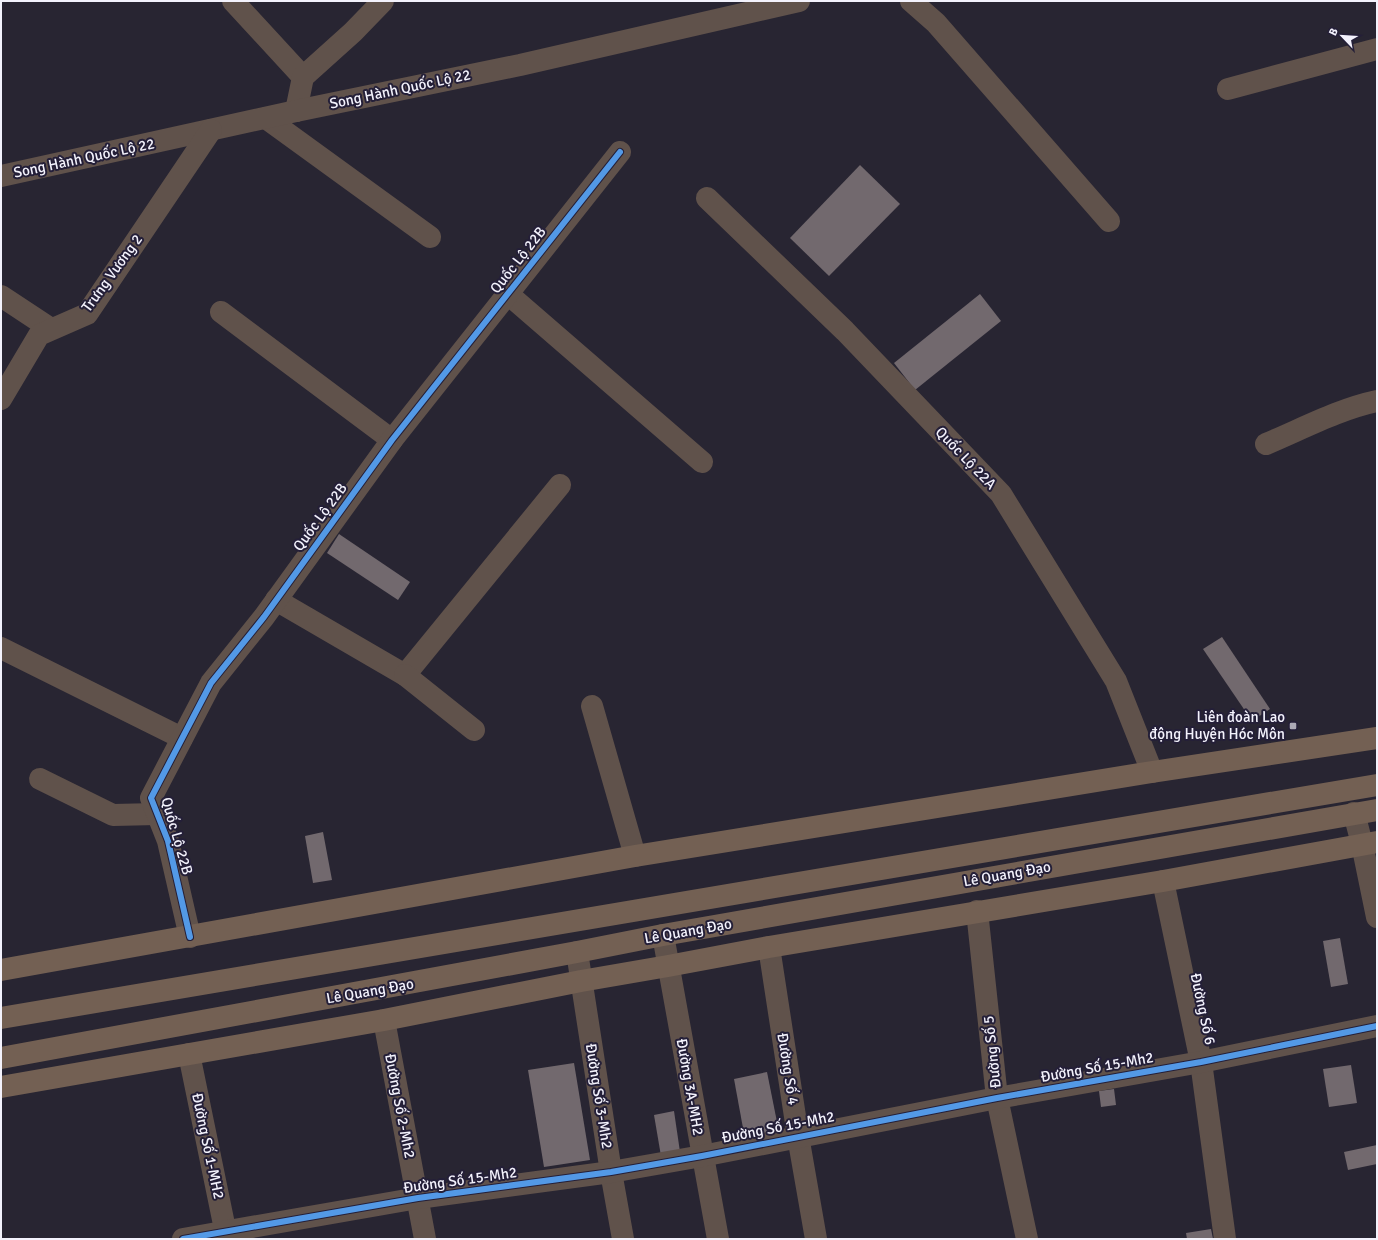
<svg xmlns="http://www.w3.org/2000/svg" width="1378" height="1240" font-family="Signika,sans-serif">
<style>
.building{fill:#72696e}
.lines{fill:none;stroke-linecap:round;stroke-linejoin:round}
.minor{stroke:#60524b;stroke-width:22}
.highway{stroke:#736053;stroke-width:22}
.cycleway-casing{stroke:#241f38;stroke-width:8}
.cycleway{stroke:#5399e6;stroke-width:6}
.poi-dot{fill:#acaab5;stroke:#241f38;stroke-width:1.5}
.labels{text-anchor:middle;stroke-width:4;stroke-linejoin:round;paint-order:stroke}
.street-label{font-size:15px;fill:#f3f2fc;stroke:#241f38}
.poi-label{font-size:15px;fill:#f3f2fc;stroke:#241f38;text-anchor:end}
</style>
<rect width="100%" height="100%" fill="#282532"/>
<!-- building -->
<g class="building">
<polygon points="860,165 900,204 829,276 790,238"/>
<polygon points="980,294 1001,321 915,390 894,363"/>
<polygon points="339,534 410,582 398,600 327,553"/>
<polygon points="1222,637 1270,709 1252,721 1203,649"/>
<polygon points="323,832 332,880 313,883 305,836"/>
<polygon points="1340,938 1348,984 1331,987 1323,941"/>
<polygon points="574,1063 590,1160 544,1167 528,1070"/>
<polygon points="1351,1065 1357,1103 1329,1107 1323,1069"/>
<polygon points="767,1072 779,1132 745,1139 734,1079"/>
<polygon points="1114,1089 1116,1105 1101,1107 1099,1091"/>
<polygon points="674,1111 680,1152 661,1156 654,1115"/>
<polygon points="1377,1145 1377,1164 1348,1170 1344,1152"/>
<polygon points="1211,1229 1213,1239 1187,1239 1186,1233"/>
</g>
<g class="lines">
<!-- minor -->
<g class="minor">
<polyline points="233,1 303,77"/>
<polyline points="911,1 936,23 1109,221"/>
<polyline points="1228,89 1377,49"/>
<polyline points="296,111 303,77 353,32 383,1"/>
<polyline points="266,118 430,237"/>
<polyline points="1,176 296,111 520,65 799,1"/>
<polyline points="707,198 845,331 1001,494 1116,681 1152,772"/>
<polyline points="508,294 702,462"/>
<polyline points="1,296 51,329"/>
<polyline points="221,312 392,440"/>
<polyline points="1,399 39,335 87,314 211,130"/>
<path d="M1266,444C1302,429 1339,409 1377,401"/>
<polyline points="276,600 405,675 560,485"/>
<polyline points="1,648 182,738"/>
<polyline points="405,675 474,730"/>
<polyline points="592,706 635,856"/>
<polyline points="40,779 113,815 157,814"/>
<polyline points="1354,813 1362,844 1377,917"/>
<polyline points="1163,881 1201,1062 1225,1239"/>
<polyline points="977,911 997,1098 1027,1239"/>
<polyline points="663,935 718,1239"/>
<polyline points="190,937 168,841 151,798 211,683 264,617 392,440 620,152"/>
<polyline points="769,947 798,1136 816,1239"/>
<polyline points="577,952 611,1172 623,1239"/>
<polyline points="384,1020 425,1239"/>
<polyline points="189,1054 227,1239"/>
<polyline points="183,1239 418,1198 611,1172 702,1156 997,1098 1201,1062 1377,1026"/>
</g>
<!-- highway -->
<g class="highway">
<polyline points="1,970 635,856 1152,772 1377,738"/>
<polyline points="1,1018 1377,785"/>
<polyline points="1,1058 577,952 663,935 1377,810"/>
<polyline points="1,1087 384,1020 581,981 668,966 769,947 1163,881 1377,842"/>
</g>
<!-- cycleway casing -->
<g class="cycleway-casing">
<g id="cycleway">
<polyline points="190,937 168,841 151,798 211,683 264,617 392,440 620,152"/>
<polyline points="183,1239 418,1198 611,1172 702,1156 997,1098 1201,1062 1377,1026"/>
</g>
</g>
<!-- cycleway -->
<use href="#cycleway" class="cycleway"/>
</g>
<!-- markers -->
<rect class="poi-dot" x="1289" y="722" width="8" height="8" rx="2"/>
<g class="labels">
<!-- street labels -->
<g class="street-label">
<text transform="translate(400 89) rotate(-12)" y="5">Song Hành Quốc Lộ 22</text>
<text transform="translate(84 158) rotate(-12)" y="5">Song Hành Quốc Lộ 22</text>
<text transform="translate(518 260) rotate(-52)" y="5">Quốc Lộ 22B</text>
<text transform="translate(112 273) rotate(-54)" y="5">Trưng Vương 2</text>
<text transform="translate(966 458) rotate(46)" y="5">Quốc Lộ 22A</text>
<text transform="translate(320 517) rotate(-54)" y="5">Quốc Lộ 22B</text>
<text transform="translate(177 836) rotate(74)" y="5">Quốc Lộ 22B</text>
<text transform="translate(1007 874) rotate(-10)" y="5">Lê Quang Đạo</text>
<text transform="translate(688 931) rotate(-10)" y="5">Lê Quang Đạo</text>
<text transform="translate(370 991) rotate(-10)" y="5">Lê Quang Đạo</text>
<text transform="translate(1203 1009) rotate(78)" y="5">Đường Số 6</text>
<text transform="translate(992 1052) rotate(-96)" y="5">Đường Số 5</text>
<text transform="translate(1097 1067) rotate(-10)" y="5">Đường Số 15-Mh2</text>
<text transform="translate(788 1069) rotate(81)" y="5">Đường Số 4</text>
<text transform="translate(690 1087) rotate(80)" y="5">Đường 3A-MH2</text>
<text transform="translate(599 1096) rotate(81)" y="5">Đường Số 3-Mh2</text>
<text transform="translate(400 1106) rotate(79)" y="5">Đường Số 2-Mh2</text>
<text transform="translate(778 1127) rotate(-11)" y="5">Đường Số 15-Mh2</text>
<text transform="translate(208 1146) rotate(78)" y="5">Đường Số 1-MH2</text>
<text transform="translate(460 1180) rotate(-8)" y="5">Đường Số 15-Mh2</text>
</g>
<!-- poi labels -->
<g class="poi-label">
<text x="1285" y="722">Liên đoàn Lao<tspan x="1285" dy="17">động Huyện Hóc Môn</tspan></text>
</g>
</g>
<!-- border -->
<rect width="1378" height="1240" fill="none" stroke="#f3f2fc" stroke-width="4"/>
<!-- north arrow -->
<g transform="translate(1342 36) rotate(295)" stroke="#241f38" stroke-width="3" paint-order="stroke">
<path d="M0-3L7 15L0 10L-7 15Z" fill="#f3f2fc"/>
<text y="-6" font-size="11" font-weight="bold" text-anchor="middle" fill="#f3f2fc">B</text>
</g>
</svg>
